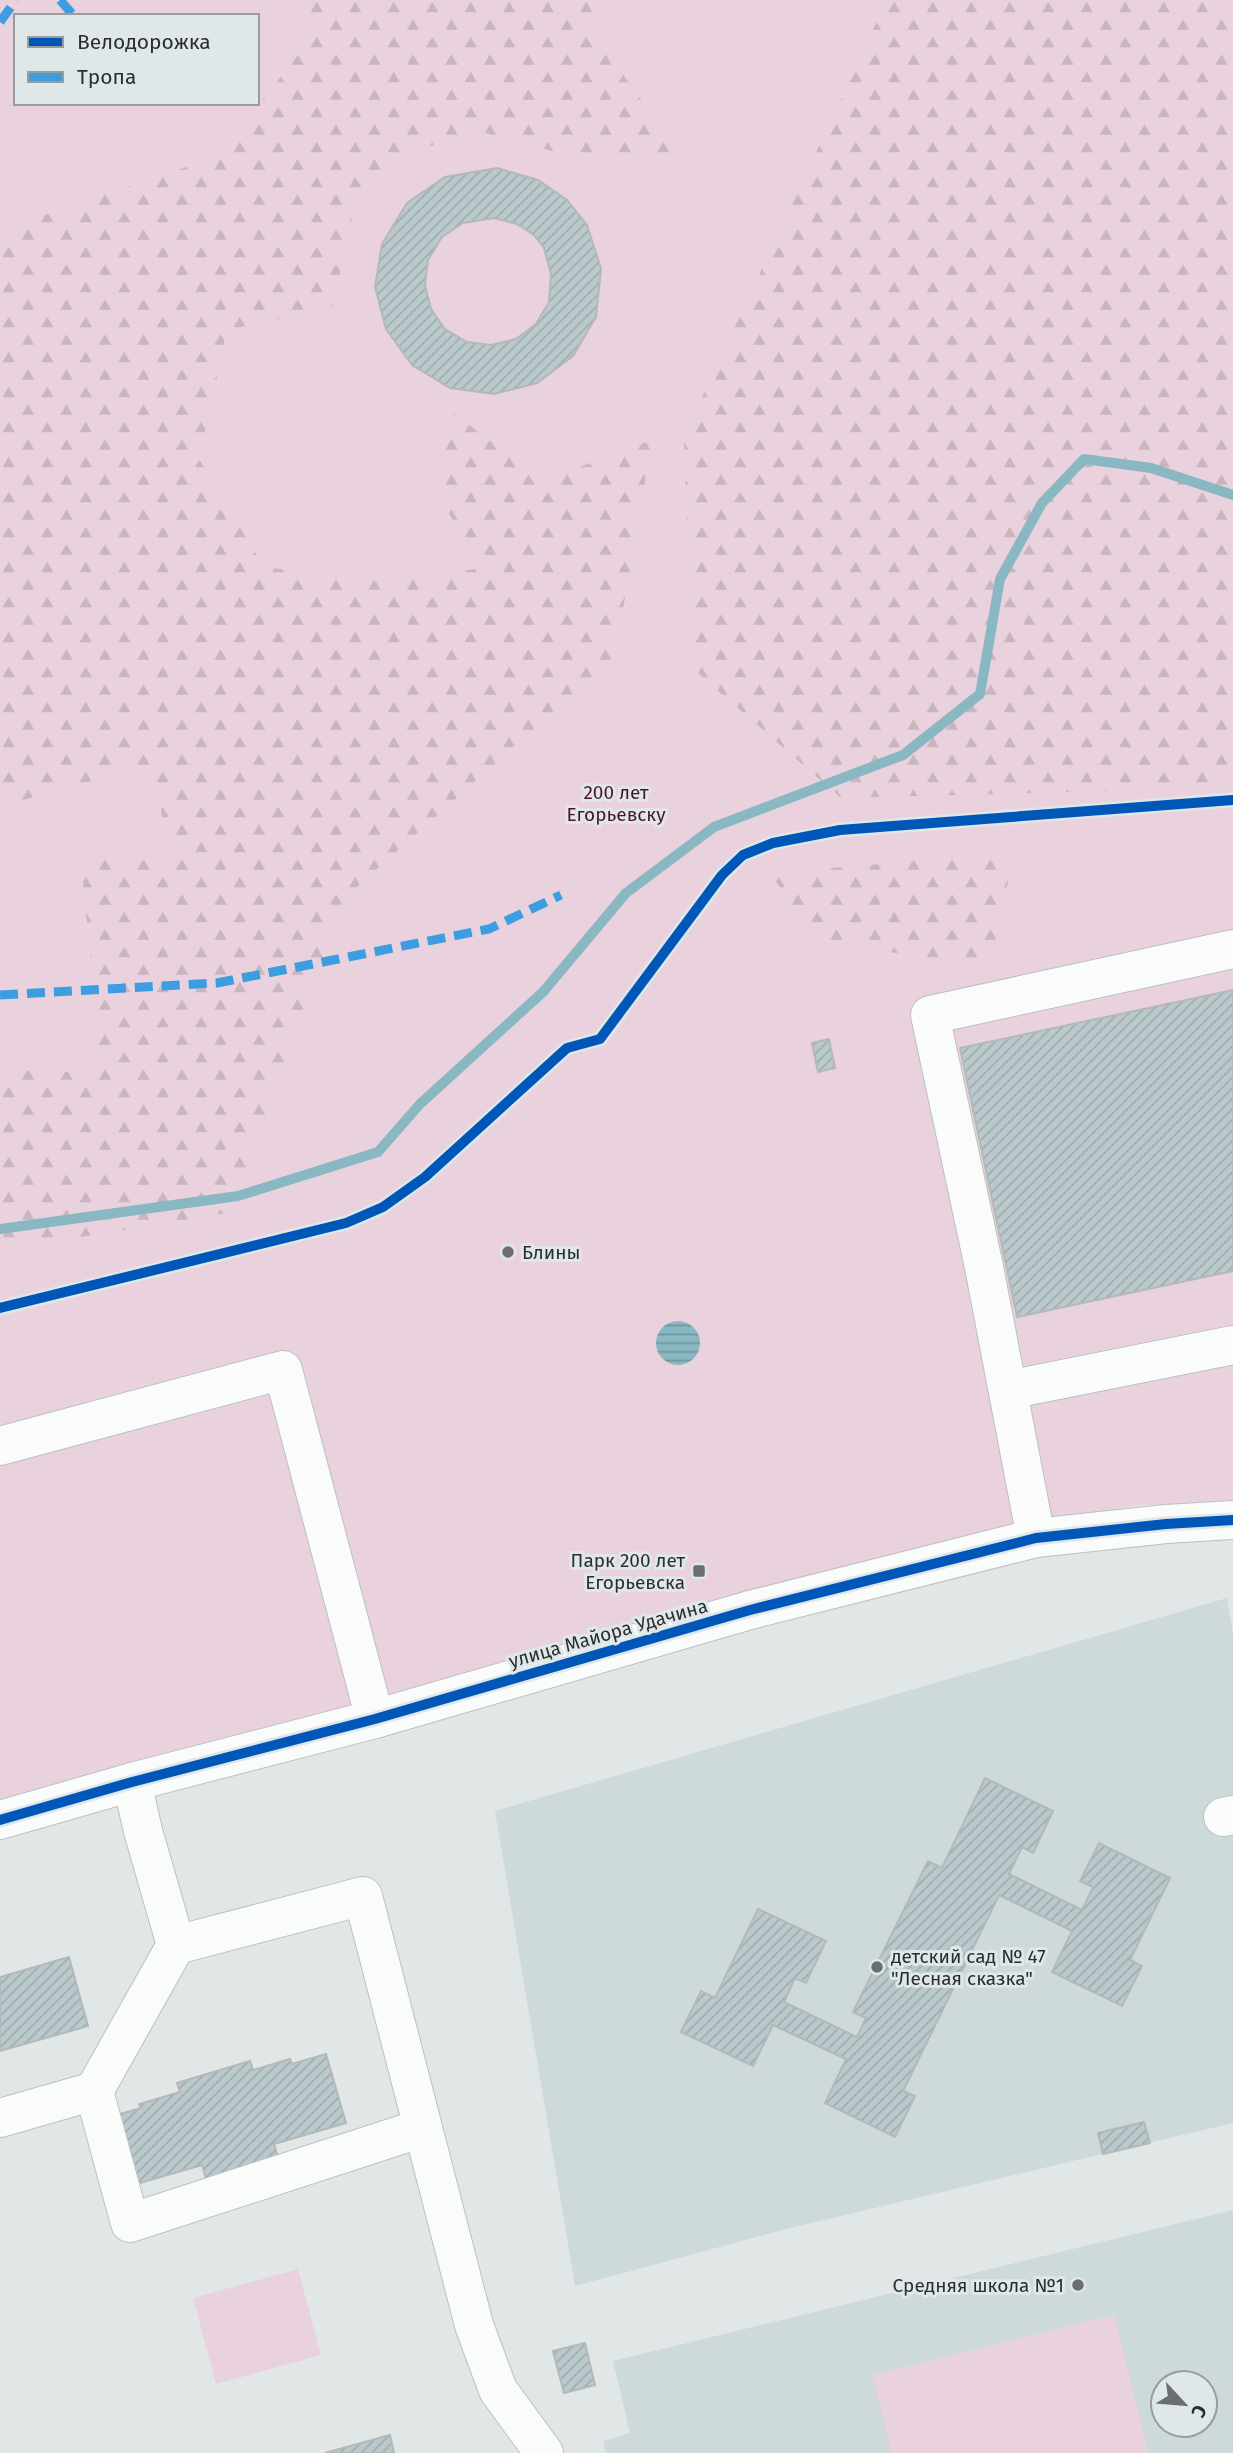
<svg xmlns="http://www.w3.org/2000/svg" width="1233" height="2453" font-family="'Fira Sans',sans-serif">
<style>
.built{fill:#ced9db;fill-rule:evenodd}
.green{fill:#e9d2dd;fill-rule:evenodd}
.forest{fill:url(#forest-firs)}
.water{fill:url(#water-rules)}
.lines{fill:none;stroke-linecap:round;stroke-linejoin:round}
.stream{stroke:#8ab8c2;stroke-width:10}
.building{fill:url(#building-hatch);stroke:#b4b8b8;stroke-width:2;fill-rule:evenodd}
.minor-casing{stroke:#bcc0c0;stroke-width:40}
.minor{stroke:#fafbfb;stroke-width:38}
.quiet{stroke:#3d9de1;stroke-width:9;stroke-dasharray:18 9;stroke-linecap:butt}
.cycleway-casing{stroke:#dfe7e9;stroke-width:15}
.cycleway{stroke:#0057b8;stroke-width:10}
.poi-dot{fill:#6b6e6f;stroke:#dfe7e9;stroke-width:2.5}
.labels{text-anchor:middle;stroke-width:6;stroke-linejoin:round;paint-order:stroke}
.park-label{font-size:19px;fill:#4d1033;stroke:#dfe7e9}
.poi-label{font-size:19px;fill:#2b2e2f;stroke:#dfe7e9;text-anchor:start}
.street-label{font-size:19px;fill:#2b2e2f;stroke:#dfe7e9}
</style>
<defs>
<pattern id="forest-firs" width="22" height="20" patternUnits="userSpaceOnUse" patternTransform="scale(1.75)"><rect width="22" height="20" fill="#e9d2dd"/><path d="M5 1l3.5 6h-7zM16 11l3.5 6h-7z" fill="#c8b5be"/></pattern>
<pattern id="water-rules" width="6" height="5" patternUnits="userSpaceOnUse" patternTransform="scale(1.75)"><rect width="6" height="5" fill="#8ab8c2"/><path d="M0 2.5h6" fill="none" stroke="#71969e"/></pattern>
<pattern id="building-hatch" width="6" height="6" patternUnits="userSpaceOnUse" patternTransform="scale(1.75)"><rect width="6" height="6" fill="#bac9cc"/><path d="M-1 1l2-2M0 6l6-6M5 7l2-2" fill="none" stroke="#a0adb0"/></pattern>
</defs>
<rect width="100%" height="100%" fill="#e1e6e7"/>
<!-- built -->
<g class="built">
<polygon points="1227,1598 1233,1634 1233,2123 786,2229 575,2286 495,1811"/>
<path d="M1233,2210V2453H606L603,2441L630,2433L613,2361ZM1163,2383H1205V2425H1163Z"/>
</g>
<!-- green -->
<g class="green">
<path d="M0,0H1233V1503L1137,1505L999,1531L0,1807ZM16,16H257V103H16Z"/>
<polygon points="298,2269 321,2355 216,2384 193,2298"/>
<polygon points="1114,2315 1148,2453 892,2453 872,2375"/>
</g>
<!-- forest -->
<g class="forest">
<polygon points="302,0 628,0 585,22 682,156 567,155 486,133 413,150 353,214 333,307 227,330 199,459 264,567 388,583 480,568 432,484 454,413 542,481 652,440 615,656 347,896 228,1213 0,1250 0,1070 102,1073 80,852 170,858 152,765 0,806 0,230 216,157 308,43"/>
<polygon points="887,0 1233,0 1233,788 841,798 692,668 684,436"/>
<polygon points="1014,853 990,966 818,942 770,873"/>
</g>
<!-- water -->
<circle class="water" cx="678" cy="1343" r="22"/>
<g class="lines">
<!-- stream -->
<polyline class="stream" points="0,1229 238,1196 378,1152 420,1104 543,992 626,893 714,827 903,755 980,694 1000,579 1042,503 1084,459 1151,468 1233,495"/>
</g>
<!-- building -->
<g class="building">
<path d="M497,168L538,180L567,200L587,225L601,269L596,317L573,356L537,383L494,394L450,388L412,365L386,329L375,287L382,244L407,203L445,177ZM494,218L517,224L534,235L544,248L551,274L549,302L536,324L516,339L491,345L467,342L445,329L431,309L425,285L428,260L442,237L463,223Z"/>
<polygon points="1233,990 1233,1271 1017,1317 960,1048"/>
<polygon points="829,1039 835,1068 818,1072 812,1043"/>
<polygon points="985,1778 1053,1811 1033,1853 1022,1847 1009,1874 1082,1910 1093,1887 1080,1881 1099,1843 1170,1878 1130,1960 1142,1966 1122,2006 1052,1972 1072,1931 999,1895 903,2091 915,2096 895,2137 825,2103 846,2059 773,2025 753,2066 681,2032 701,1991 715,1998 758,1909 826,1941 806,1983 795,1978 784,2002 857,2037 866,2018 853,2012 872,1974 928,1861 942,1868"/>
<polygon points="69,1957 88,2026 0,2051 0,1977"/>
<polygon points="326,2054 346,2123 274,2144 278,2157 206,2179 202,2165 133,2185 113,2116 141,2108 139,2104 180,2092 177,2083 250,2061 253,2070 290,2059 292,2064"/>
<polygon points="1144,2122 1150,2143 1103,2154 1098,2133"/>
<polygon points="585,2343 595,2385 564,2393 553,2351"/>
<polygon points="390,2435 394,2453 325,2453"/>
</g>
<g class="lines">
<!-- minor casing -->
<g class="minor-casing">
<g id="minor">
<polyline points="1008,1390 1233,1345"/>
<polyline points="0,1446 283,1370 375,1719"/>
<polyline points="1036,1538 984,1267 930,1015 1233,949"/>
<polyline points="132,1782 143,1831 176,1945 363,1896 474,2325 498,2390 544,2453"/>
<polyline points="1223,1817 1233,1815"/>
<polyline points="0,1820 132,1782 375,1719 750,1610 1036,1538 1166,1524 1233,1520"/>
<polyline points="94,2091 130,2223 422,2128"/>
<polyline points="0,2118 94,2091 176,1945"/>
</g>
</g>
<!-- minor -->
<use href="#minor" class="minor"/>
<!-- quiet -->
<g class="quiet">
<polyline points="60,0 74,16"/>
<polyline points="0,22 16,0"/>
<polyline points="0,995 217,983 489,929 561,895"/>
</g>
<!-- cycleway casing -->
<g class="cycleway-casing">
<g id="cycleway">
<polyline points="0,1308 346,1223 383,1207 425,1177 567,1048 600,1039 722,875 743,855 773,843 840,830 1233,800"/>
<polyline points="0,1820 132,1782 375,1719 750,1610 1036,1538 1166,1524 1233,1520"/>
</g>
</g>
<!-- cycleway -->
<use href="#cycleway" class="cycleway"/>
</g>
<!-- markers -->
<g class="poi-dot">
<circle cx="508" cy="1252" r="7"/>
<rect x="692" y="1564" width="14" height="14" rx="3.5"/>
<circle cx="877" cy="1967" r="7"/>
<circle cx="1078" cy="2285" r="7"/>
</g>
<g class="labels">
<!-- park labels -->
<g class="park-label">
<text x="616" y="799">200 лет<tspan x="616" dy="22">Егорьевску</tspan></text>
</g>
<!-- poi labels -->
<g class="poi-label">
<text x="522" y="1259">Блины</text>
<text x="685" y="1567" text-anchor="end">Парк 200 лет<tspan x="685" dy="22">Егорьевска</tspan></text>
<text x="891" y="1963">детский сад № 47<tspan x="891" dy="22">"Лесная сказка"</tspan></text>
<text x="1064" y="2292" text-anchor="end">Средняя школа №1</text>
</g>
<!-- street labels -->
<g class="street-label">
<text transform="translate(608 1633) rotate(-16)" y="7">улица Майора Удачина</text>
</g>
</g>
<!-- legend -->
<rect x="14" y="14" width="245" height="91" fill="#dfe7e9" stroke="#979d9f" stroke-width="2"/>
<rect x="28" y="37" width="35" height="10" fill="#0057b8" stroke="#979d9f" stroke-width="2"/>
<text x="77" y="49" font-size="21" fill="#2b2e2f">Велодорожка</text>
<rect x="28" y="72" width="35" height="10" fill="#3d9de1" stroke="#979d9f" stroke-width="2"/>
<text x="77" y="84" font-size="21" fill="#2b2e2f">Тропа</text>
<!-- north arrow -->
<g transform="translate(1184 2404) rotate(116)"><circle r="33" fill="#dfe7e9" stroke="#979d9f" stroke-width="2"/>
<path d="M0-5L12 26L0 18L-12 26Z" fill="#6b6e6f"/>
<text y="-10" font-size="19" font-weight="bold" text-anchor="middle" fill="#2b2e2f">С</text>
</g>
</svg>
